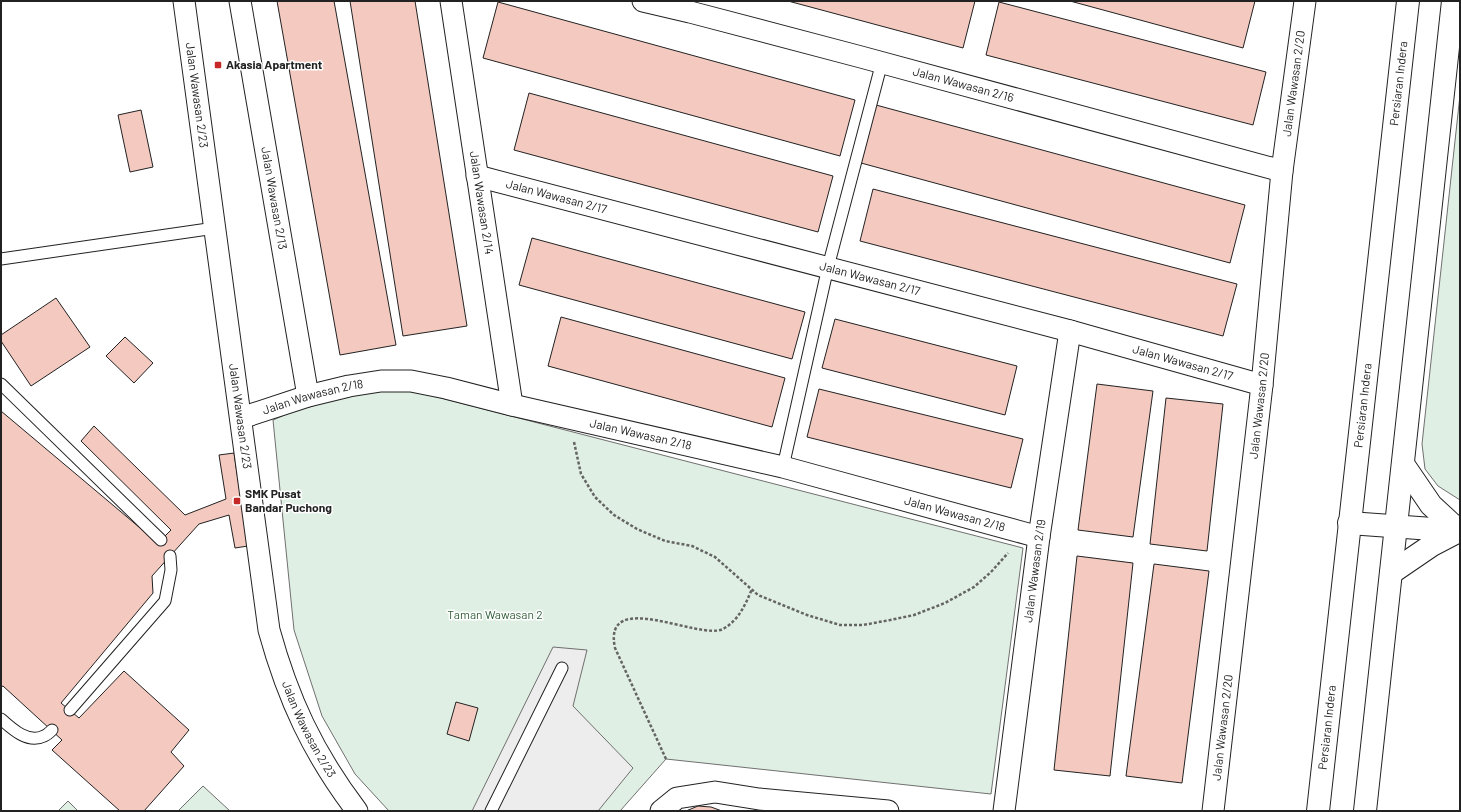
<svg xmlns="http://www.w3.org/2000/svg" width="1461" height="812" font-family="Barlow,sans-serif">
<style>
.green{fill:#e0efe3;stroke:#6f6f6f}
.parking{fill:#ededed;stroke:#6f6f6f}
.building{fill:#f3c9c0;stroke:#222}
.lines{fill:none;stroke-linecap:round;stroke-linejoin:round}
.lane-casing{stroke:#222;stroke-width:13}
.street-casing{stroke:#222;stroke-width:23}
.secondary-casing{stroke:#222;stroke-width:24}
.path{stroke:#646464;stroke-width:2.5;stroke-dasharray:3 2;stroke-linecap:butt}
.lane{stroke:#fff;stroke-width:11}
.street{stroke:#fff;stroke-width:21}
.secondary{stroke:#fff;stroke-width:22}
.poi-dot{fill:#c62828;stroke:#fff;stroke-width:1.5}
.labels{text-anchor:middle;stroke-width:3;stroke-linejoin:round;paint-order:stroke}
.poi-label{font-size:12px;font-weight:bold;fill:#222;stroke:#fff;text-anchor:start}
.street-label{font-size:12px;fill:#222;stroke:#fff}
.park-label{font-size:12px;fill:#2f5e38;stroke:#fff}
</style>
<rect width="100%" height="100%" fill="#fff"/>
<!-- green -->
<g class="green">
<polygon points="1460,95 1460,500 1438,486 1425,469 1422,444"/>
<polygon points="410,390 1023,548 991,794 666,759 620,811 389,811 355,774 322,716 294,630 273,420 296,410 350,393"/>
<polygon points="203,786 230,811 178,811"/>
<polygon points="68,801 78,811 58,811"/>
</g>
<!-- parking -->
<polygon class="parking" points="553,647 587,650 573,706 633,768 598,811 472,811"/>
<!-- building -->
<g class="building">
<polygon points="277,1 334,1 396,345 340,355"/>
<polygon points="350,1 415,1 467,326 403,336"/>
<polygon points="788,1 975,1 963,48"/>
<polygon points="1070,1 1255,1 1243,48"/>
<polygon points="498,2 855,100 840,156 483,58"/>
<polygon points="999,2 1266,72 1253,125 986,55"/>
<polygon points="529,93 833,176 818,232 514,150"/>
<polygon points="876,105 1245,205 1230,263 861,163"/>
<polygon points="141,110 153,167 130,172 118,115"/>
<polygon points="873,189 1237,284 1223,336 860,241"/>
<polygon points="532,238 805,312 792,359 519,285"/>
<polygon points="56,298 90,347 31,386 1,341 1,335"/>
<polygon points="561,317 785,378 772,427 548,366"/>
<polygon points="835,319 1017,366 1005,415 822,368"/>
<polygon points="125,337 153,363 134,383 106,356"/>
<polygon points="1097,384 1153,391 1133,537 1078,530"/>
<polygon points="819,389 1023,439 1011,488 807,437"/>
<polygon points="1166,398 1223,404 1207,551 1150,544"/>
<polygon points="1,411 158,543 171,530 81,441 94,426 185,515 226,499 219,455 234,453 248,546 235,548 229,515 199,524 152,576 153,593 61,703 79,718 124,671 189,730 171,752 184,766 144,811 120,811 52,750 62,740 3,686 1,687"/>
<polygon points="1077,556 1133,563 1110,776 1054,770"/>
<polygon points="1154,564 1209,571 1182,783 1126,776"/>
<polygon points="456,702 478,708 469,741 447,734"/>
<polygon points="698,806 711,807 722,811 686,811"/>
</g>
<g class="lines">
<!-- lane casing -->
<g class="lane-casing">
<g id="lane">
<polyline points="1,259 215,228"/>
<polyline points="1,384 161,540"/>
<polyline points="783,467 828,267 882,62"/>
<polyline points="70,710 165,601 171,570 170,556"/>
<path d="M1,719C12,729 28,744 44,736C47,735 50,732 52,730"/>
<polyline points="491,811 562,668"/>
</g>
</g>
<!-- street casing -->
<g class="street-casing">
<g id="street">
<path id="s1" d="M184,1L269,630C288,699 313,753 357,811"/>
<path id="s2" d="M240,1L308,396"/>
<path id="s3" d="M451,1L512,405"/>
<path id="s4" d="M643,1L690,12L861,57L1282,171"/>
<path id="s5" d="M477,176L1070,331L1262,385"/>
<path id="s6" d="M241,418L308,396L349,386L381,381H411L446,388L512,405L783,467L1039,537"/>
<polyline points="661,811 677,798 715,792 759,799 888,811"/>
<path id="s7" d="M1004,811L1039,537L1070,331"/>
<path id="s8" d="M1213,811L1262,385L1282,171L1305,1"/>
</g>
</g>
<!-- secondary casing -->
<g class="secondary-casing">
<g id="secondary">
<polyline points="1403,464 1431,505 1459,531"/>
<polyline points="1349,523 1460,531"/>
<polyline points="1391,573 1432,545 1459,531"/>
<path id="s9" d="M1318,811L1408,1"/>
<polyline points="1365,811 1453,1"/>
</g>
</g>
<!-- path -->
<g class="path">
<polyline points="574,442 581,474 595,497 614,515 637,529 665,541 692,546 715,557 758,595 807,615 840,625 863,625 890,620 914,615 945,603 974,587 991,572 1008,553"/>
<path d="M666,759L615,648C602,587 700,641 723,629C739,620 745,605 752,589"/>
</g>
<!-- lane -->
<use href="#lane" class="lane"/>
<!-- street -->
<use href="#street" class="street"/>
<!-- secondary -->
<use href="#secondary" class="secondary"/>
</g>
<!-- markers -->
<g class="poi-dot">
<rect x="214" y="61" width="8" height="8" rx="2"/>
<rect x="233" y="497" width="8" height="8" rx="2"/>
</g>
<g class="labels">
<!-- poi labels -->
<g class="poi-label">
<text x="226" y="69">Akasia Apartment</text>
<text x="245" y="498">SMK Pusat<tspan x="245" dy="14">Bandar Puchong</tspan></text>
</g>
<!-- street labels -->
<g class="street-label">
<text dy="4" stroke="none"><textPath href="#s4" startOffset="331">Jalan Wawasan 2/16</textPath></text>
<text dy="4" stroke="none"><textPath href="#s8" startOffset="732">Jalan Wawasan 2/20</textPath></text>
<text dy="4" stroke="none"><textPath href="#s9" startOffset="732">Persiaran Indera</textPath></text>
<text dy="4" stroke="none"><textPath href="#s1" startOffset="95">Jalan Wawasan 2/23</textPath></text>
<text dy="4" stroke="none"><textPath href="#s5" startOffset="82">Jalan Wawasan 2/17</textPath></text>
<text dy="4" stroke="none"><textPath href="#s2" startOffset="200">Jalan Wawasan 2/13</textPath></text>
<text dy="4" stroke="none"><textPath href="#s3" startOffset="204">Jalan Wawasan 2/14</textPath></text>
<text dy="4" stroke="none"><textPath href="#s5" startOffset="406">Jalan Wawasan 2/17</textPath></text>
<text dy="4" stroke="none"><textPath href="#s5" startOffset="730">Jalan Wawasan 2/17</textPath></text>
<text dy="4" stroke="none"><textPath href="#s6" startOffset="75">Jalan Wawasan 2/18</textPath></text>
<text dy="4" stroke="none"><textPath href="#s8" startOffset="408">Jalan Wawasan 2/20</textPath></text>
<text dy="4" stroke="none"><textPath href="#s9" startOffset="408">Persiaran Indera</textPath></text>
<text dy="4" stroke="none"><textPath href="#s1" startOffset="419">Jalan Wawasan 2/23</textPath></text>
<text dy="4" stroke="none"><textPath href="#s6" startOffset="411">Jalan Wawasan 2/18</textPath></text>
<text dy="4" stroke="none"><textPath href="#s6" startOffset="735">Jalan Wawasan 2/18</textPath></text>
<text dy="4" stroke="none"><textPath href="#s7" startOffset="242">Jalan Wawasan 2/19</textPath></text>
<text dy="4" stroke="none"><textPath href="#s8" startOffset="84">Jalan Wawasan 2/20</textPath></text>
<text dy="4" stroke="none"><textPath href="#s9" startOffset="84">Persiaran Indera</textPath></text>
<text dy="4" stroke="none"><textPath href="#s1" startOffset="742">Jalan Wawasan 2/23</textPath></text>
</g>
<!-- park labels -->
<g class="park-label">
<text x="495" y="619">Taman Wawasan 2</text>
</g>
</g>
<!-- border -->
<rect width="1461" height="812" fill="none" stroke="#222222" stroke-width="4"/>
</svg>
